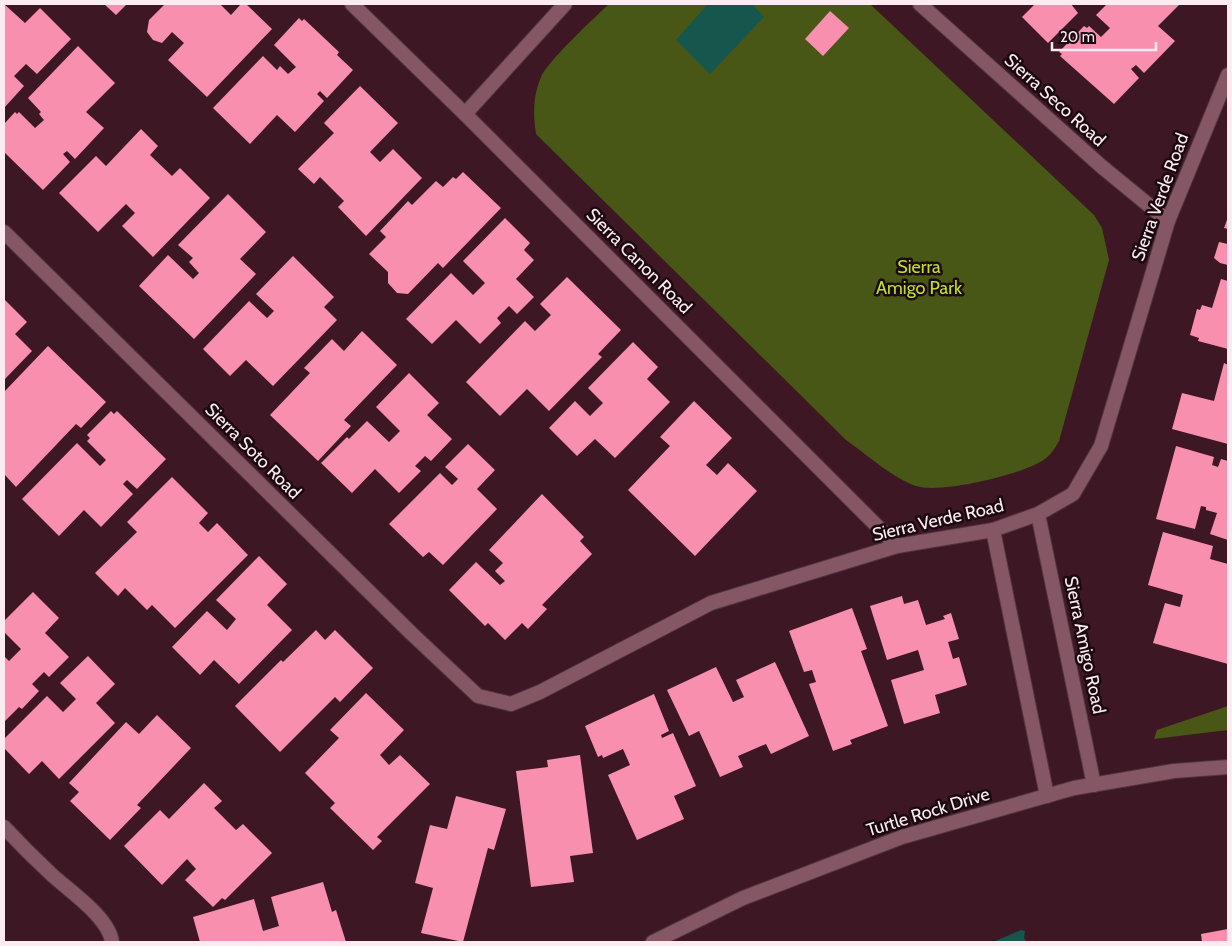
<svg xmlns="http://www.w3.org/2000/svg" width="1232" height="946" font-family="Cabin,sans-serif">
<style>
.green{fill:#485616}
.water{fill:#15564d}
.building{fill:#f88faf}
.lines{fill:none;stroke-linecap:round;stroke-linejoin:round}
.minor-casing{stroke:#533440;stroke-width:16}
.tertiary-casing{stroke:#533440;stroke-width:16}
.minor{stroke:#855764;stroke-width:14}
.tertiary{stroke:#855764;stroke-width:14}
.labels{text-anchor:middle;stroke-width:5;stroke-linejoin:round;paint-order:stroke}
.street-label{font-size:18px;fill:#fcebf0;stroke:#1a090f}
.park-label{font-size:18px;fill:#bee129;stroke:#1a090f}
</style>
<rect width="100%" height="100%" fill="#3e1725"/>
<!-- green -->
<g class="green">
<path d="M609,4H870L1094,215L1102,228L1109,260L1059,441C1054,450 1050,456 1042,461C1019,475 942,494 916,486C894,479 866,454 846,440L536,134C533,114 533,96 541,77C547,62 594,18 609,4Z"/>
<polygon points="1228,706 1228,730 1154,739 1157,730"/>
</g>
<!-- water -->
<g class="water">
<polygon points="708,4 752,4 764,17 710,74 676,40"/>
<polygon points="1021,930 1025,931 1024,938 1027,942 984,942 993,942"/>
</g>
<!-- building -->
<g class="building">
<polygon points="4,4 25,23 40,8 71,39 37,74 26,64 14,76 24,86 4,108"/>
<polygon points="104,4 127,4 116,15"/>
<polygon points="165,4 220,4 231,15 241,4 246,4 272,29 207,97 168,60 184,43 172,32 162,43 153,40 147,32 149,20"/>
<polygon points="1035,4 1071,4 1078,13 1048,43 1022,17"/>
<polygon points="1107,4 1180,4 1158,26 1175,41 1144,73 1136,65 1131,69 1139,78 1114,104 1060,56 1062,54 1059,52 1084,26 1087,28 1089,26 1101,37 1110,28 1096,15"/>
<polygon points="830,11 849,28 823,56 805,39"/>
<polygon points="299,18 302,21 304,19 339,52 337,55 353,70 327,98 320,91 317,94 324,101 295,132 277,115 250,144 213,108 263,56 277,70 280,66 288,74 296,67 274,45"/>
<polygon points="78,46 115,83 86,112 104,128 75,159 67,151 63,154 70,162 43,190 4,152 4,124 15,112 17,114 19,112 35,128 44,120 39,114 41,112 28,98"/>
<polygon points="360,86 398,123 370,152 380,162 393,149 422,178 366,236 338,207 344,201 320,177 314,184 298,169 334,133 324,123"/>
<polygon points="141,129 158,146 150,155 172,176 180,168 210,198 153,257 122,226 135,213 126,204 98,232 59,193 96,156 106,166"/>
<polygon points="463,172 501,208 443,268 438,263 408,294 397,293 388,283 388,272 369,254 386,237 380,231 408,201 412,205 436,181 443,187 453,177 456,179"/>
<polygon points="228,194 266,232 240,259 256,274 194,339 139,286 168,255 193,279 199,273 189,262 193,258 178,245"/>
<polygon points="1228,217 1228,229 1224,228"/>
<polygon points="505,218 530,243 524,250 534,260 516,279 534,297 517,314 509,306 497,318 501,323 480,344 456,320 432,344 406,319 451,273 473,295 485,283 463,261"/>
<polygon points="1219,242 1228,244 1228,265 1220,263 1214,258"/>
<polygon points="293,256 334,297 324,307 337,320 273,386 246,360 230,376 203,349 249,301 267,318 274,311 256,294"/>
<polygon points="567,277 621,330 598,354 602,357 549,411 527,389 500,416 466,382 525,321 535,331 551,315 540,304"/>
<polygon points="1221,279 1228,281 1228,349 1198,341 1199,338 1190,335 1197,309 1200,310 1202,305 1212,308"/>
<polygon points="4,299 27,322 15,334 32,351 4,380"/>
<polygon points="362,331 397,365 344,420 351,426 318,461 270,415 310,373 304,368 332,339 344,351"/>
<polygon points="633,342 658,367 647,379 670,402 615,458 595,439 577,456 549,428 575,401 590,416 603,403 588,388"/>
<polygon points="48,346 106,402 81,428 76,424 16,487 4,474 4,392"/>
<polygon points="1224,363 1228,365 1228,444 1172,429 1182,393 1214,401"/>
<polygon points="409,373 439,403 427,415 452,439 431,461 425,456 415,466 421,471 399,493 375,469 352,493 321,463 347,437 349,439 367,421 389,442 400,431 376,407"/>
<polygon points="694,401 732,438 706,465 717,475 728,463 757,491 695,556 628,490 670,446 660,437"/>
<polygon points="111,411 114,414 117,411 166,459 137,489 127,480 123,484 133,494 101,527 84,510 59,536 22,499 77,443 100,466 106,460 87,441 90,438 87,435"/>
<polygon points="468,444 495,470 477,489 497,509 443,565 429,552 423,557 389,524 440,473 452,485 458,479 445,467"/>
<polygon points="1176,446 1214,457 1212,465 1218,467 1221,459 1228,461 1228,540 1210,534 1217,513 1206,510 1206,507 1201,506 1195,529 1156,519"/>
<polygon points="172,477 208,513 199,523 208,532 217,523 248,555 175,628 152,605 147,610 125,588 118,596 95,573 137,532 127,522"/>
<polygon points="542,494 584,537 580,541 592,554 542,605 547,609 528,629 522,623 505,640 488,623 485,626 449,590 476,562 500,585 505,581 495,571 503,563 489,550"/>
<polygon points="1163,532 1213,546 1210,559 1228,564 1228,664 1153,643 1165,603 1180,607 1183,595 1148,585"/>
<polygon points="259,556 287,584 267,605 292,630 239,684 214,660 200,675 172,647 207,611 227,630 236,619 216,600"/>
<polygon points="33,592 59,618 45,633 69,657 49,677 44,672 32,684 39,691 22,709 19,707 4,722 4,656 9,661 21,649 4,632 4,621"/>
<polygon points="902,596 904,604 918,600 926,625 945,619 943,616 951,613 959,639 948,642 953,659 959,657 967,685 935,695 940,713 904,724 891,680 924,670 918,650 887,660 870,606"/>
<polygon points="852,608 867,649 861,651 888,726 850,740 852,744 833,751 809,684 816,682 812,670 804,672 789,631"/>
<polygon points="316,630 325,640 335,630 373,668 340,702 335,697 280,752 235,706 281,660 283,662"/>
<polygon points="88,656 115,684 96,703 115,723 59,779 42,761 29,774 4,748 4,739 47,696 63,712 76,699 60,683"/>
<polygon points="775,662 809,736 771,754 766,744 738,756 743,767 720,777 699,731 689,736 667,690 716,667 733,702 744,697 736,680"/>
<polygon points="366,693 404,730 380,755 389,765 400,755 430,784 377,837 382,841 373,850 330,808 335,803 305,773 339,738 330,730"/>
<polygon points="654,694 669,731 661,735 662,738 673,733 696,786 674,796 684,819 637,840 608,775 630,765 623,749 603,758 602,755 598,757 585,726"/>
<polygon points="157,715 191,748 137,805 141,808 110,840 70,801 79,792 69,783 126,722 139,734"/>
<polygon points="580,755 593,853 570,856 574,882 531,887 516,771 548,767 547,760"/>
<polygon points="204,783 222,801 214,808 236,830 243,824 272,853 225,900 222,898 213,907 185,880 196,869 187,859 162,885 124,846 160,810 169,819"/>
<polygon points="456,796 506,809 494,850 488,848 463,942 421,933 433,888 415,883 430,825 447,829"/>
<polygon points="323,882 332,912 336,910 346,942 200,942 193,917 254,899 263,931 279,926 271,897"/>
<polygon points="1228,929 1228,942 1202,942 1201,934"/>
</g>
<g class="lines">
<!-- minor casing -->
<g class="minor-casing">
<g id="minor">
<polyline points="352,4 465,114 897,546"/>
<polyline points="920,4 1101,166 1168,221"/>
<polyline points="465,114 565,4"/>
<polyline points="4,232 411,633 478,696 511,704 540,692 711,603 897,546 993,530 1038,514 1073,494 1101,446 1168,221 1228,75"/>
<polyline points="1038,514 1094,785"/>
<polyline points="993,530 1047,796"/>
<path d="M4,827C19,843 35,859 51,874C68,890 109,917 112,942"/>
</g>
</g>
<!-- tertiary casing -->
<g class="tertiary-casing">
<polyline id="tertiary" points="653,942 743,898 902,837 1074,788 1174,771 1228,767"/>
</g>
<!-- minor -->
<use href="#minor" class="minor"/>
<!-- tertiary -->
<use href="#tertiary" class="tertiary"/>
</g>
<g class="labels">
<!-- street labels -->
<g class="street-label">
<text transform="translate(1055 100) rotate(42)" y="6">Sierra Seco Road</text>
<text transform="translate(1160 197) rotate(-70)" y="6">Sierra Verde Road</text>
<text transform="translate(639 261) rotate(45)" y="6">Sierra Canon Road</text>
<text transform="translate(253 451) rotate(45)" y="6">Sierra Soto Road</text>
<text transform="translate(938 520) rotate(-13)" y="6">Sierra Verde Road</text>
<text transform="translate(1085 645) rotate(78)" y="6">Sierra Amigo Road</text>
<text transform="translate(928 812) rotate(-17)" y="6">Turtle Rock Drive</text>
</g>
<!-- park labels -->
<g class="park-label">
<text x="919" y="273">Sierra<tspan x="919" dy="21">Amigo Park</tspan></text>
</g>
</g>
<!-- border -->
<rect width="1232" height="946" fill="none" stroke="#fcebf0" stroke-width="10"/>
<!-- scale -->
<path d="M1052 42v8h104v-8" fill="none" stroke="#fcebf0" stroke-width="2.5"/>
<text x="1060" y="42" font-size="15" fill="#fcebf0" stroke="#1a090f" stroke-width="4" paint-order="stroke">20 m</text>
</svg>
